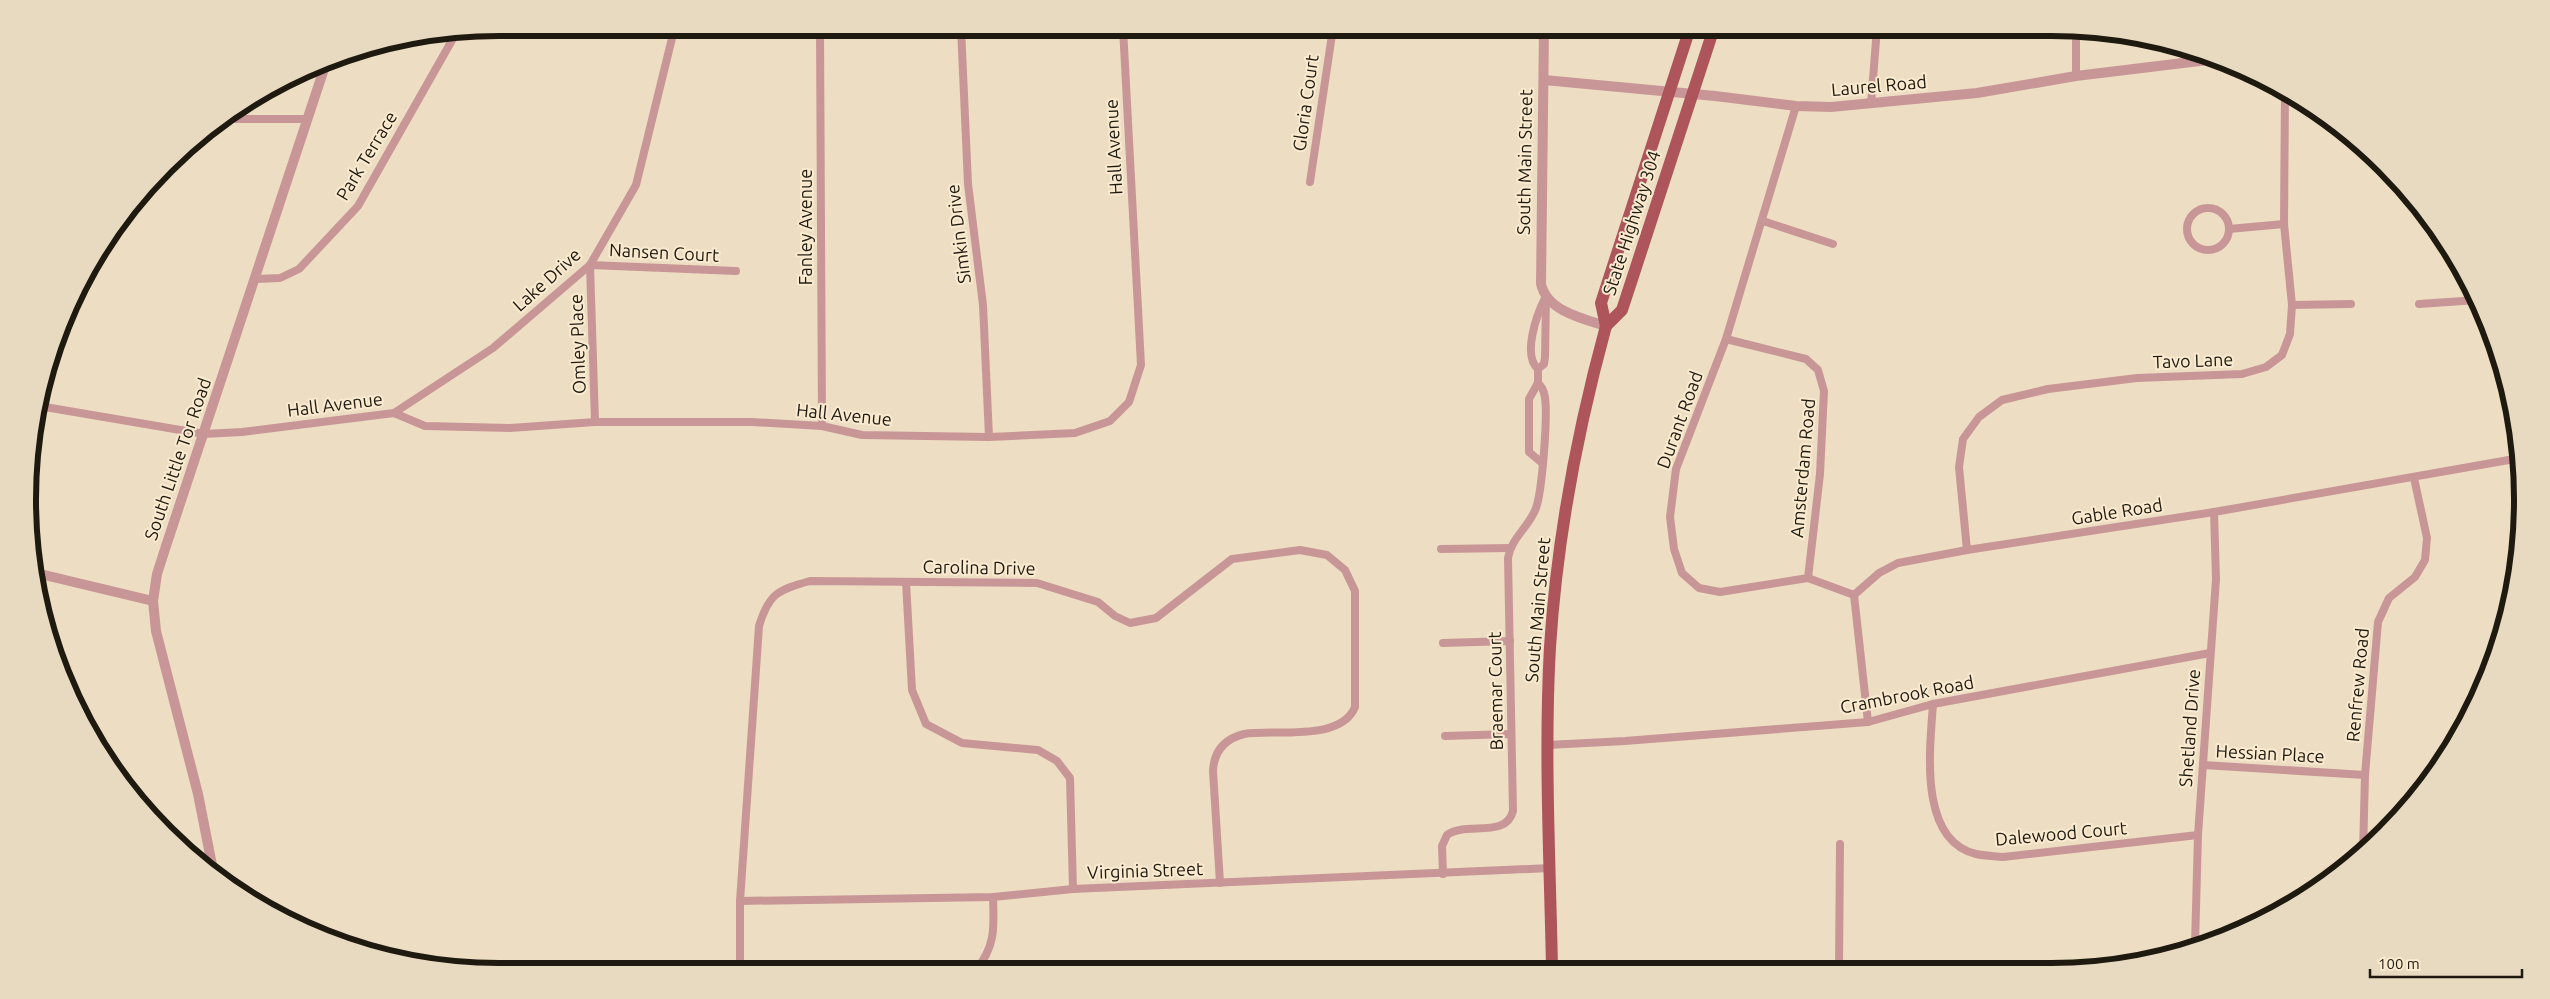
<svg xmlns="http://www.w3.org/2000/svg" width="2550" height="999" font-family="Ubuntu,sans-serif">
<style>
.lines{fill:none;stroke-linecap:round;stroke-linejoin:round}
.minor{stroke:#c99697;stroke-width:8}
.tertiary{stroke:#c99697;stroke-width:10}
.primary{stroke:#ad555b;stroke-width:12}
.labels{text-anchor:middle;stroke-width:4;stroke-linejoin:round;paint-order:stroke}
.street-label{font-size:18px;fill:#1f1a10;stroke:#faebd0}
.rim{fill:none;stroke:#1f1a10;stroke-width:6}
</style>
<rect width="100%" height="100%" fill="#eddec3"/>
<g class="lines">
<!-- minor -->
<g class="minor">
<polyline points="820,28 822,426"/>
<polyline points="961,28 968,184 983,305 989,437"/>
<polyline points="2076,76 2076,32"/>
<polyline points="1871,104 1877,28"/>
<polyline points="1796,106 1726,339 1676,469 1670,517 1674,549 1682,573 1699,588 1720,592 1808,578 1854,595"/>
<polyline points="224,119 307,119"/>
<polyline points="1310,182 1333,28"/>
<circle cx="2208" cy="229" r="21"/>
<polyline points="1763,221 1833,244"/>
<polyline points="2229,229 2284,224"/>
<polyline points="256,279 280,278 299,269 358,206 455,35"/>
<polyline points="2419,304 2477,300"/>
<polyline points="2292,305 2351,304"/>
<polyline points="1726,339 1806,359 1818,370 1824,391 1820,474 1808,578"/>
<path d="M1538,369C1522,355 1537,314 1545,298"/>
<polyline points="39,406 204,434 242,432 394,413 425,426 510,428 595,422 752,422 822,426 862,435 989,437 1075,433 1110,421 1129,402 1141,365 1123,28"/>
<polyline points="394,413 493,348 590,265 636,185 674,30"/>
<polyline points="595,422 590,265 736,271"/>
<polyline points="1542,463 1529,452 1529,399 1538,383 1538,369 1544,364 1545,357 1546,297"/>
<polyline points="1441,549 1510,548"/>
<polyline points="1967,550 1959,467 1963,439 1979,417 2002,400 2048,389 2137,378 2242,374 2266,367 2282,355 2290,334 2292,305 2284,224 2285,90"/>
<polyline points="906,582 912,690 926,724 962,743 1038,750 1057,761 1070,778 1073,889"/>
<polyline points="1854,595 1879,573 1898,563 1967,550 2214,512 2520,458"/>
<polyline points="1854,595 1868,722"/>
<polyline points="1443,643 1510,641"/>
<path d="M1933,704C1930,748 1918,840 1976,854C1985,856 1995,856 2003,857L2198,835"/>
<polyline points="1445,736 1511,734"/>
<polyline points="1548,745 1625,741 1868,722 1933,704 2210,653"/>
<polyline points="2203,765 2365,775"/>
<polyline points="2363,853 2365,775 2378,622 2389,598 2415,577 2425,560 2427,538 2414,478"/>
<path d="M1443,874L1442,846L1447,835C1466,821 1506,839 1513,811L1508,558C1511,538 1529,527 1536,508C1542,491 1549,409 1544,393C1543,389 1541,386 1538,383"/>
<polyline points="740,901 993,897 1073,889 1550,868"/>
<polyline points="2195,945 2198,835 2216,579 2214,512"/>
<polyline points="1839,968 1840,844"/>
<path d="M976,970C996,946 994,926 993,897"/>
<path d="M740,971V901L759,626C769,593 778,590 810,581L1037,583L1098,602L1115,616L1130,623L1156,618L1232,559L1300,550L1327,555L1345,570L1355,591V707C1341,742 1275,729 1244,734C1224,739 1214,751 1213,771L1220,883"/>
</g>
<!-- tertiary -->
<g class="tertiary">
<path d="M1544,28L1541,284C1547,311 1583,319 1606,326"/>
<polyline points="454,35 721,28"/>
<polyline points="1544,80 1715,96 1796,106 1831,107 1977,93 2076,76 2216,59"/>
<polyline points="36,573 153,601"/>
<polyline points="214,875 198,794 156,631 153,601 157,574 166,546 326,63"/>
</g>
<!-- primary -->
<g class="primary">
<polyline points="1606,326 1622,310 1714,28"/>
<polyline points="1606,326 1601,303 1690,28"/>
<path d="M1552,969C1550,862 1544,754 1550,647C1557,537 1577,432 1606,326"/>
</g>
</g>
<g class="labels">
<!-- street labels -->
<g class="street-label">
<text transform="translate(1879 86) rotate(-5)" y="6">Laurel Road</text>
<text transform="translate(1306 103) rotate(-82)" y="6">Gloria Court</text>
<text transform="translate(1114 147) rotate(-93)" y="6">Hall Avenue</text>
<text transform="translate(367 156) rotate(-59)" y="6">Park Terrace</text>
<text transform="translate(1525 162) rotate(-89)" y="6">South Main Street</text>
<text transform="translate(1632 223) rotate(-72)" y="6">State Highway 304</text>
<text transform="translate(806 227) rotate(-90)" y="6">Fanley Avenue</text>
<text transform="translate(959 234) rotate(-97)" y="6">Simkin Drive</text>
<text transform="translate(664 253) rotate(3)" y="6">Nansen Court</text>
<text transform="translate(547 280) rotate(-42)" y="6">Lake Drive</text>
<text transform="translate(578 344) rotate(-92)" y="6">Omley Place</text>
<text transform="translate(2193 361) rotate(-2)" y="6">Tavo Lane</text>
<text transform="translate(335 405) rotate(-7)" y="6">Hall Avenue</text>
<text transform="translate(844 415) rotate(6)" y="6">Hall Avenue</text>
<text transform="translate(1680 420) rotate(-70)" y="6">Durant Road</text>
<text transform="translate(178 459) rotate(-71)" y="6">South Little Tor Road</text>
<text transform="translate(1803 468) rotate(-85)" y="6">Amsterdam Road</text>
<text transform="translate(2117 512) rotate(-9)" y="6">Gable Road</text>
<text transform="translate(979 568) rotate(1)" y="6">Carolina Drive</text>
<text transform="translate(1538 610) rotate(-85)" y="6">South Main Street</text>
<text transform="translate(2358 685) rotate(-85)" y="6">Renfrew Road</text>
<text transform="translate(1496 691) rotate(-91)" y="6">Braemar Court</text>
<text transform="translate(1907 695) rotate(-11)" y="6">Crambrook Road</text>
<text transform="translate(2190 728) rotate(-86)" y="6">Shetland Drive</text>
<text transform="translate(2270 754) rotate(3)" y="6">Hessian Place</text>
<text transform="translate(2061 834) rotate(-5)" y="6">Dalewood Court</text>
<text transform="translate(1145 871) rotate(-2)" y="6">Virginia Street</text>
</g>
</g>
<!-- crop -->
<path d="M0 0H2550V999H0ZM499 36H2051A463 463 0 0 1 2514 499V500A463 463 0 0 1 2051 963H499A463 463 0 0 1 36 500V499A463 463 0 0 1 499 36Z" fill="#e8dac1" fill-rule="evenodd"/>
<path class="rim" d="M499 36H2051A463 463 0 0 1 2514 499V500A463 463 0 0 1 2051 963H499A463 463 0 0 1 36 500V499A463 463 0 0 1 499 36Z"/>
<!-- scale -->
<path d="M2370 969v8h152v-8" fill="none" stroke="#1f1a10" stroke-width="2.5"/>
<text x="2378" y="969" font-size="15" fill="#1f1a10" stroke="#faebd0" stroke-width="4" paint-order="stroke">100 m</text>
</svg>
